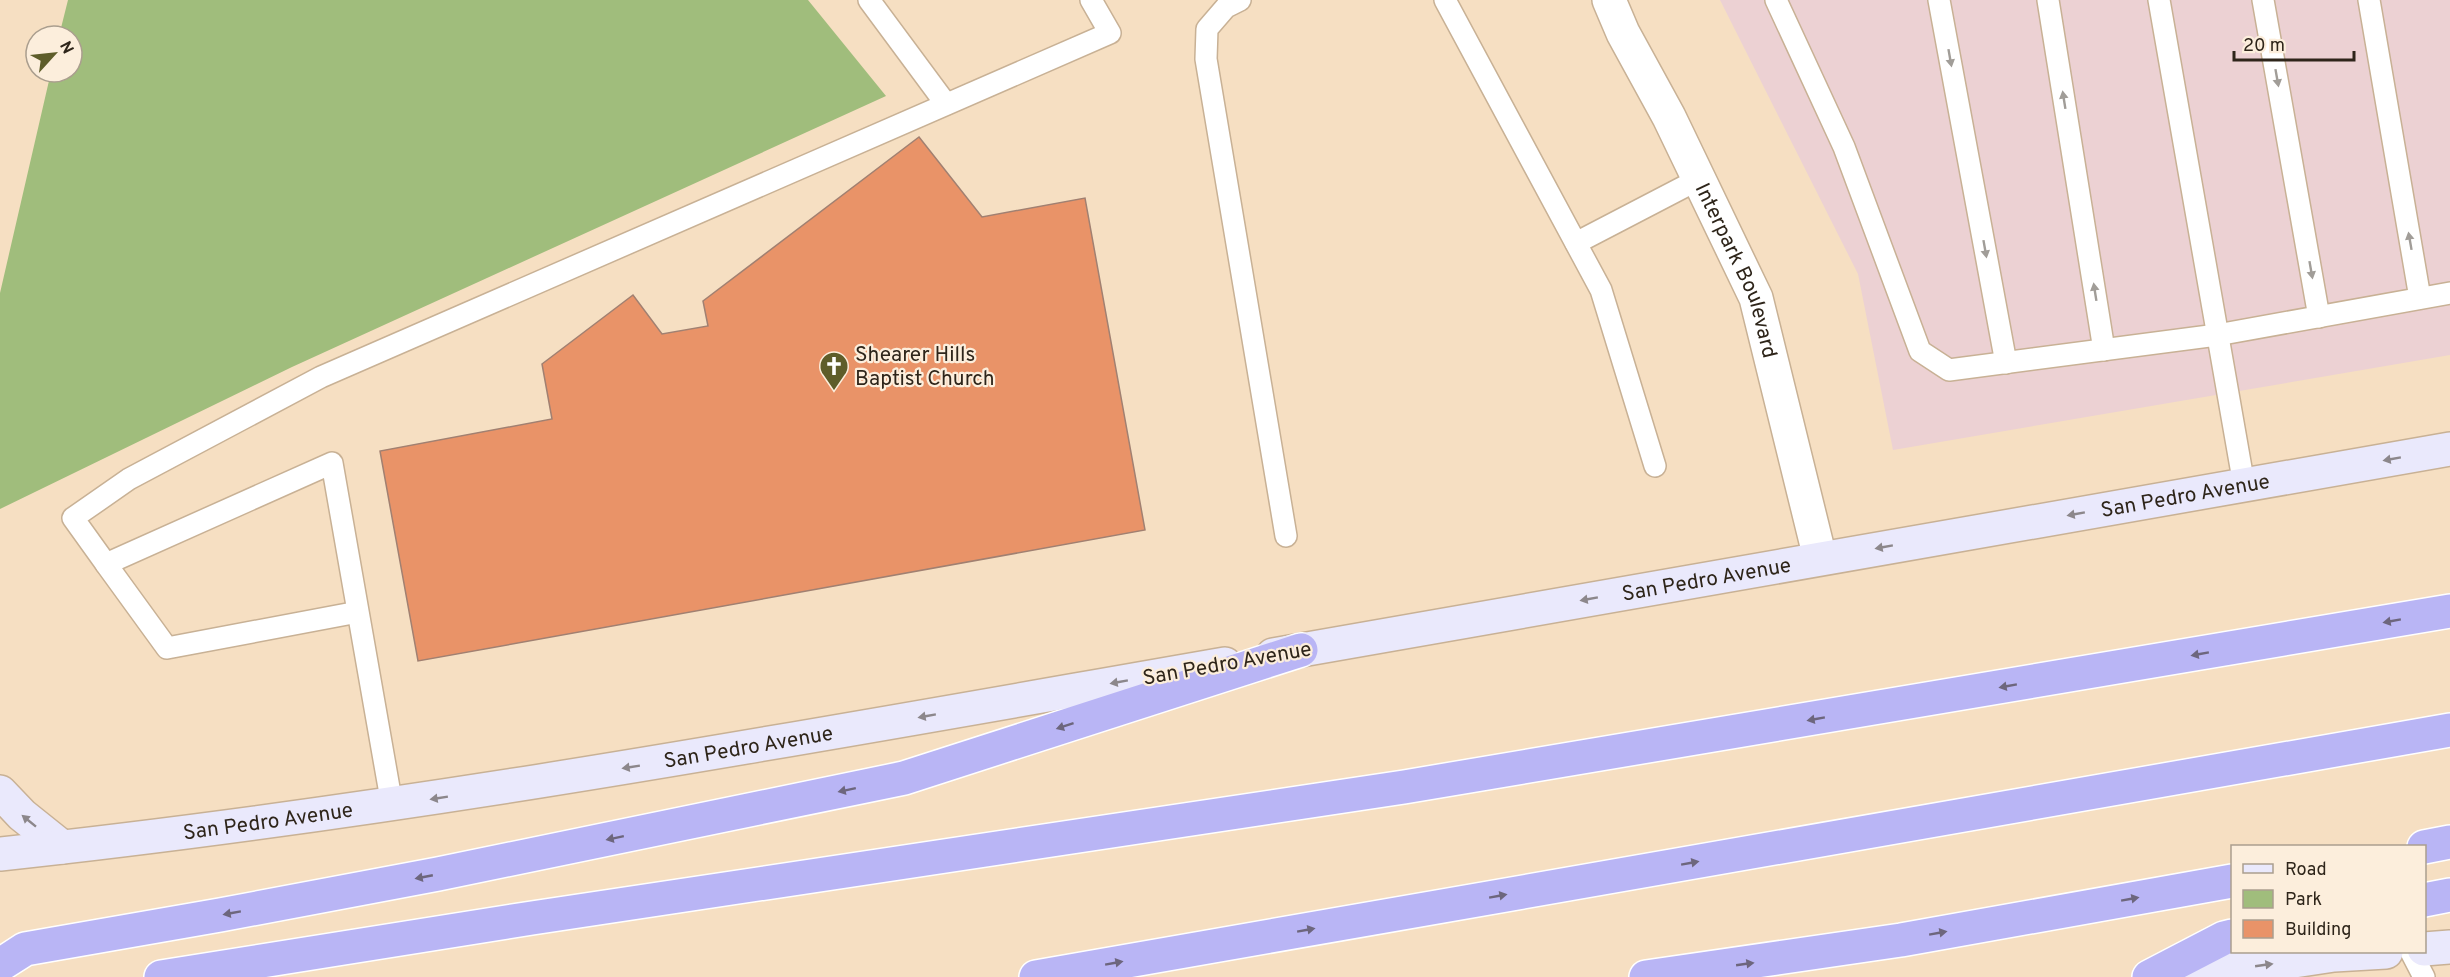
<svg xmlns="http://www.w3.org/2000/svg" width="2450" height="977" font-family="Overpass,sans-serif">
<style>
.commercial{fill:#ecd1d3}
.green{fill:#a0bd7c}
.building{fill:#e99368;stroke:#a18071;stroke-width:1.5}
.lines{fill:none;stroke-linecap:round;stroke-linejoin:round}
.service-casing{stroke:#c8b195;stroke-width:24}
.tertiary-casing{stroke:#c8b195;stroke-width:36}
.secondary-casing{stroke:#c8b195;stroke-width:36}
.motorway-casing{stroke:#fff;stroke-width:36}
.service{stroke:#fff;stroke-width:21}
.tertiary{stroke:#fff;stroke-width:33}
.secondary{stroke:#eae9fc;stroke-width:33}
.motorway{stroke:#b9b5f5;stroke-width:33}
.oneway{fill:#a19d98}
.oneway2{fill:#8c878b}
.oneway3{fill:#6d667d}
.labels{text-anchor:middle;stroke-width:4.5;stroke-linejoin:round;paint-order:stroke}
.street-label{font-size:21px;fill:#2e251a;stroke:#fceedc}
.poi-label{font-size:21px;fill:#2e251a;stroke:#fceedc;text-anchor:start}
</style>
<rect width="100%" height="100%" fill="#f6dfc2"/>
<!-- commercial -->
<polygon class="commercial" points="1720,0 2450,0 2450,355 1893,450 1858,274"/>
<!-- green -->
<polygon class="green" points="68,0 808,0 886,96 292,367 0,509 0,293 51,72 72,72 72,36 59,36"/>
<!-- building -->
<polygon class="building" points="919,137 982,217 1085,198 1145,530 418,661 380,451 552,419 542,364 633,295 662,334 708,326 703,301"/>
<g class="lines">
<!-- service casing -->
<g class="service-casing">
<g id="service">
<polyline points="869,0 946,104"/>
<polyline points="1240,0 1226,7 1207,29 1206,59 1286,536"/>
<polyline points="1445,0 1601,290 1655,466"/>
<polyline points="1776,0 1844,147 1920,351 1949,370 2217,335 2450,293"/>
<polyline points="1939,0 2006,363"/>
<polyline points="2048,0 2104,350"/>
<polyline points="2159,0 2244,485"/>
<polyline points="2263,0 2319,317"/>
<polyline points="2369,0 2420,298"/>
<polyline points="1576,243 1699,179"/>
<polyline points="106,564 73,518 129,479 321,377 1110,33 1091,0"/>
<polyline points="358,612 167,648 106,564 332,463 392,805"/>
<polyline points="2411,952 2424,977"/>
</g>
</g>
<!-- tertiary casing -->
<g class="tertiary-casing">
<g id="tertiary">
<path id="s1" d="M1609,0L1623,33L1669,117L1756,298L1820,558"/>
</g>
</g>
<!-- secondary casing -->
<g class="secondary-casing">
<g id="secondary">
<path id="s2" d="M1273,655L2450,449"/>
<polyline points="0,792 22,815 62,847"/>
<path id="s3" d="M0,854C412,810 817,735 1225,664"/>
<polyline points="2424,949 2450,947"/>
<polyline points="2186,977 2334,955 2386,952"/>
</g>
</g>
<!-- motorway casing -->
<g class="motorway-casing">
<g id="motorway">
<polyline points="2424,847 2450,842"/>
<polyline points="2424,900 2450,895"/>
<polyline points="0,965 25,949 220,915 438,874 904,778 1301,650"/>
<polyline points="161,977 532,918 1404,787 2450,611"/>
<polyline points="1036,977 2450,730"/>
<polyline points="1646,977 1901,940 2232,881"/>
<polyline points="2149,977 2224,938 2232,936"/>
</g>
</g>
<!-- service -->
<use href="#service" class="service"/>
<!-- tertiary -->
<use href="#tertiary" class="tertiary"/>
<!-- secondary -->
<use href="#secondary" class="secondary"/>
<!-- motorway -->
<use href="#motorway" class="motorway"/>
</g>
<!-- one-way arrows -->
<defs><path id="oneway-solid" d="M-6-.8H1V-3.2L6.5 0L1 3.2V.8H-6Z" transform="scale(1.5)"/></defs>
<g class="oneway">
<use href="#oneway-solid" transform="translate(1950 58) rotate(80)"/>
<use href="#oneway-solid" transform="translate(2277 78) rotate(80)"/>
<use href="#oneway-solid" transform="translate(2064 100) rotate(-99)"/>
<use href="#oneway-solid" transform="translate(2410 241) rotate(-100)"/>
<use href="#oneway-solid" transform="translate(1985 249) rotate(80)"/>
<use href="#oneway-solid" transform="translate(2311 270) rotate(80)"/>
<use href="#oneway-solid" transform="translate(2095 292) rotate(-99)"/>
</g>
<g class="oneway2">
<use href="#oneway-solid" transform="translate(2392 459) rotate(170)"/>
<use href="#oneway-solid" transform="translate(2076 514) rotate(170)"/>
<use href="#oneway-solid" transform="translate(1884 547) rotate(170)"/>
<use href="#oneway-solid" transform="translate(1589 599) rotate(170)"/>
<use href="#oneway-solid" transform="translate(1119 682) rotate(170)"/>
<use href="#oneway-solid" transform="translate(927 716) rotate(170)"/>
<use href="#oneway-solid" transform="translate(631 767) rotate(171)"/>
<use href="#oneway-solid" transform="translate(439 798) rotate(171)"/>
<use href="#oneway-solid" transform="translate(29 821) rotate(-141)"/>
<use href="#oneway-solid" transform="translate(2264 965) rotate(-8)"/>
</g>
<g class="oneway3">
<use href="#oneway-solid" transform="translate(2392 621) rotate(170)"/>
<use href="#oneway-solid" transform="translate(2200 654) rotate(170)"/>
<use href="#oneway-solid" transform="translate(2008 686) rotate(170)"/>
<use href="#oneway-solid" transform="translate(1816 719) rotate(170)"/>
<use href="#oneway-solid" transform="translate(1065 726) rotate(162)"/>
<use href="#oneway-solid" transform="translate(847 790) rotate(168)"/>
<use href="#oneway-solid" transform="translate(615 838) rotate(168)"/>
<use href="#oneway-solid" transform="translate(1690 863) rotate(-10)"/>
<use href="#oneway-solid" transform="translate(424 877) rotate(169)"/>
<use href="#oneway-solid" transform="translate(1498 896) rotate(-10)"/>
<use href="#oneway-solid" transform="translate(2130 899) rotate(-10)"/>
<use href="#oneway-solid" transform="translate(232 913) rotate(170)"/>
<use href="#oneway-solid" transform="translate(1306 930) rotate(-10)"/>
<use href="#oneway-solid" transform="translate(1938 933) rotate(-10)"/>
<use href="#oneway-solid" transform="translate(1114 963) rotate(-10)"/>
<use href="#oneway-solid" transform="translate(1745 964) rotate(-8)"/>
</g>
<!-- icons -->
<defs>
<g id="church-pin" transform="scale(1.5)"><path d="M0 17L-7.5 6A9.5 9.5 0 1 1 7.5 6Z" fill="#5e5d2a" stroke="#fceedc"/><path d="M-1.2-6h2.4v3.5h3.3v2.4h-3.3V6h-2.4V-.1h-3.3v-2.4h3.3Z" fill="#fff"/></g>
</defs>
<g fill-rule="evenodd">
<use href="#church-pin" x="834" y="366"/>
</g>
<g class="labels">
<!-- street labels -->
<g class="street-label">
<text dy="7" stroke="none"><textPath href="#s1" startOffset="300">Interpark Boulevard</textPath></text>
<text dy="7" stroke="none"><textPath href="#s2" startOffset="926">San Pedro Avenue</textPath></text>
<text dy="7" stroke="none"><textPath href="#s2" startOffset="440">San Pedro Avenue</textPath></text>
<text transform="translate(1227 663) rotate(-10)" y="7">San Pedro Avenue</text>
<text dy="7" stroke="none"><textPath href="#s3" startOffset="756">San Pedro Avenue</textPath></text>
<text dy="7" stroke="none"><textPath href="#s3" startOffset="270">San Pedro Avenue</textPath></text>
</g>
<!-- poi labels -->
<g class="poi-label">
<text x="855" y="361">Shearer Hills<tspan x="855" dy="24">Baptist Church</tspan></text>
</g>
</g>
<!-- legend -->
<rect x="2231" y="845" width="195" height="108" fill="#fceedc" stroke="#aa9e8e" stroke-width="1.5"/>
<rect x="2243" y="864" width="30" height="9" fill="#eae9fc" stroke="#aa9e8e" stroke-width="1.5"/>
<text x="2285" y="875" font-size="18" fill="#2e251a">Road</text>
<rect x="2243" y="890" width="30" height="18" fill="#a0bd7c" stroke="#aa9e8e" stroke-width="1.5"/>
<text x="2285" y="905" font-size="18" fill="#2e251a">Park</text>
<rect x="2243" y="920" width="30" height="18" fill="#e99368" stroke="#aa9e8e" stroke-width="1.5"/>
<text x="2285" y="935" font-size="18" fill="#2e251a">Building</text>
<!-- north arrow -->
<g transform="translate(54 54) rotate(63)"><circle r="28" fill="#fceedc" stroke="#aa9e8e" stroke-width="1.5"/>
<path d="M0-4.5L10 22L0 15L-10 22Z" fill="#5e5d2a"/>
<text y="-9" font-size="16" font-weight="bold" text-anchor="middle" fill="#2e251a">N</text>
</g>
<!-- scale -->
<path d="M2234 51v9h120v-9" fill="none" stroke="#2e251a" stroke-width="3"/>
<text x="2243" y="51" font-size="18" fill="#2e251a" stroke="#fceedc" stroke-width="4.5" paint-order="stroke">20 m</text>
</svg>
